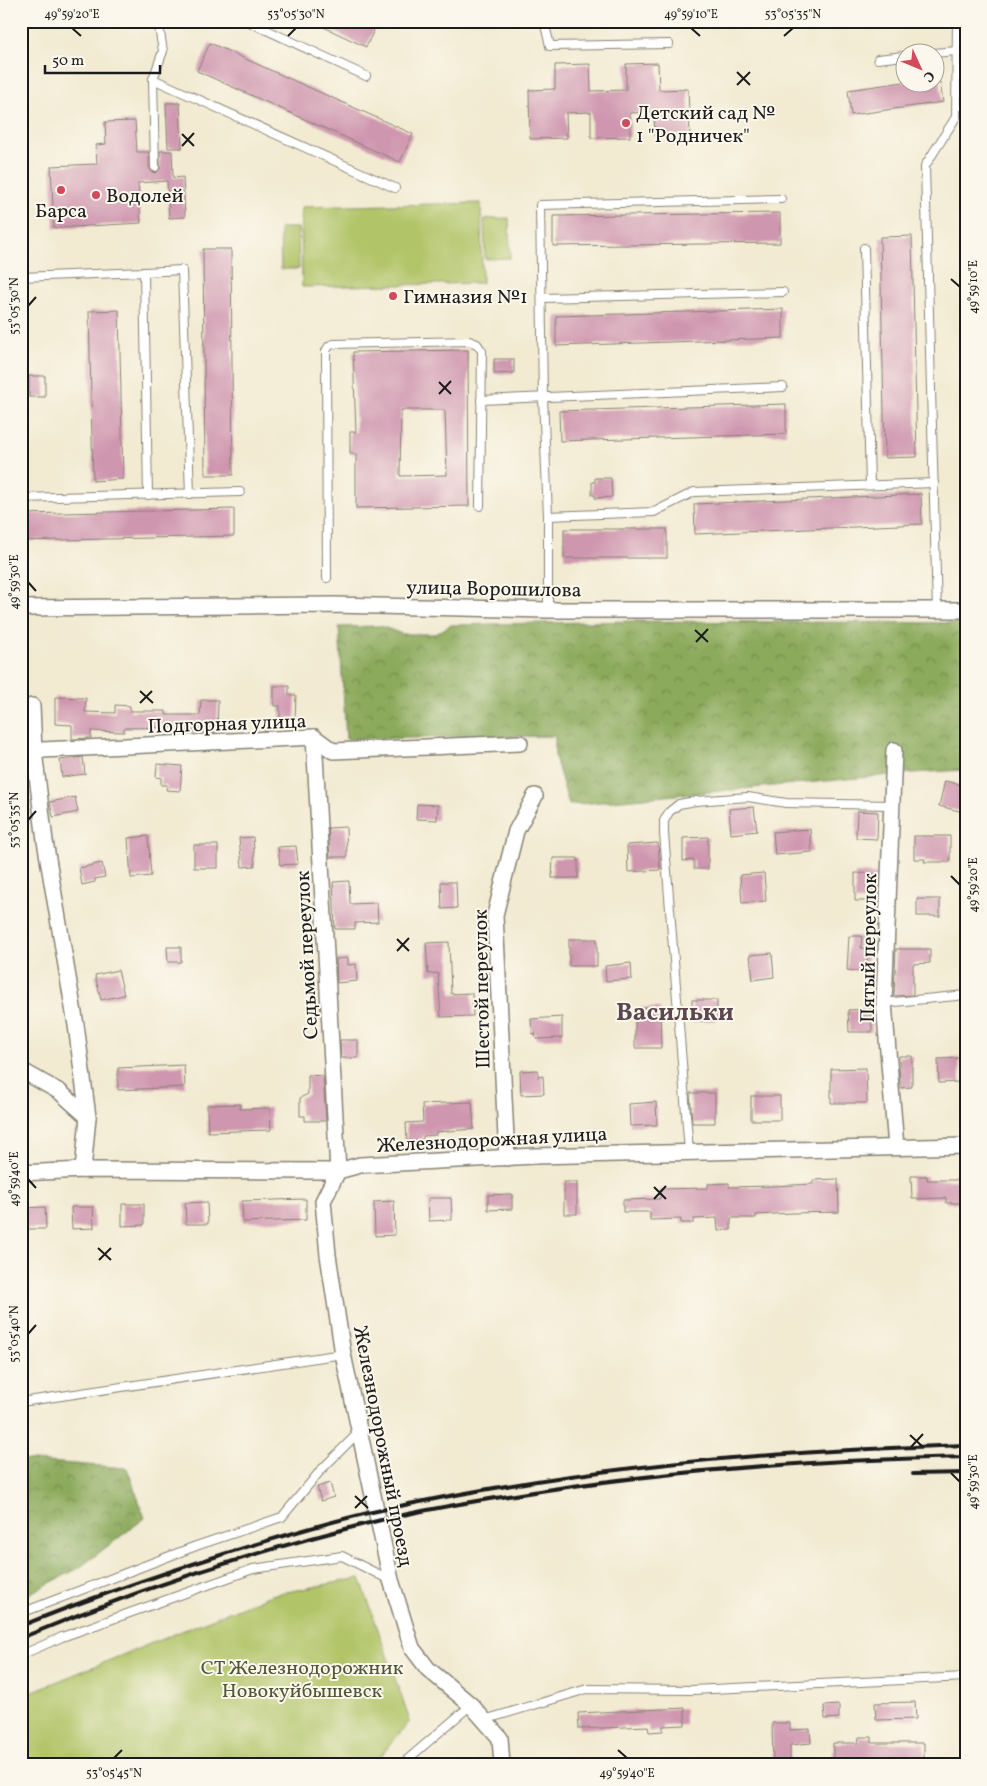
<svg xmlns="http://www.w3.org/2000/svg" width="987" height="1786" font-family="Vollkorn,serif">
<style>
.forest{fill:url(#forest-crowns);stroke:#54633c}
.green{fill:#b1c468;stroke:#667042}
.building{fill:#cf96af;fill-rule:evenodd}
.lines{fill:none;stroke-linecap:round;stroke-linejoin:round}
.service-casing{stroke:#878376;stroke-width:10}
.minor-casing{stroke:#878376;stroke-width:18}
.service{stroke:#fff;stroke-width:8}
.minor{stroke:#fff;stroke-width:15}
.rail{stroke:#1c1c1c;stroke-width:4}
.ticks{fill:none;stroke:#1c1c1c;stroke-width:2}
.poi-dot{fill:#d1495b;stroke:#fbf7ec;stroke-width:2}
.labels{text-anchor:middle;stroke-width:4;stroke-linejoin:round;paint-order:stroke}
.poi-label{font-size:20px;fill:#1c1c1c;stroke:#fbf7ec;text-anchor:start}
.street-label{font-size:20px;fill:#1c1c1c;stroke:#fbf7ec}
.park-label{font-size:20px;fill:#505737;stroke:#fbf7ec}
.district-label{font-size:25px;font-weight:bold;fill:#5b474f;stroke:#fbf7ec}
.neatline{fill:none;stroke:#1c1c1c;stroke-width:2}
.ticks-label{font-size:12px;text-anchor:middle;fill:#1c1c1c}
</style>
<defs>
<pattern id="forest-crowns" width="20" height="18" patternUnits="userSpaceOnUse" patternTransform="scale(1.25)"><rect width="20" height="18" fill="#8caa5c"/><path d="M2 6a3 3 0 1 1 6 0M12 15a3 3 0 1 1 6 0" fill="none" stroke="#728a4b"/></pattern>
</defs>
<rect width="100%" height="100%" fill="#fbf7ec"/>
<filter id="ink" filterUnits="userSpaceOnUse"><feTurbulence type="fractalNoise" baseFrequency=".02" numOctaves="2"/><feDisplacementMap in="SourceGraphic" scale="10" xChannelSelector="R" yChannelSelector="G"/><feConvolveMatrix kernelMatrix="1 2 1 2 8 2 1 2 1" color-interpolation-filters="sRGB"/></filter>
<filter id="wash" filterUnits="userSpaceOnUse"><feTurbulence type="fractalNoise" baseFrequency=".0096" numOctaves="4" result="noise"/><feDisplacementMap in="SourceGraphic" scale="20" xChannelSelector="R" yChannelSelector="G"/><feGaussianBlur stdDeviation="1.12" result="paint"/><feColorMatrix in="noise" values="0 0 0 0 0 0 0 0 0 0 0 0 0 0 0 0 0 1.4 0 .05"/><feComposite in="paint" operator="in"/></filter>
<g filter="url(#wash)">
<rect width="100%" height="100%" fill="#f2ead1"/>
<!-- forest -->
<g class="forest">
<polygon points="631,621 966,623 966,770 912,773 569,805 555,757 555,736 346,739 339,627 381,626 402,634 435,634 451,625"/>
<polygon points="21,1460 127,1468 145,1518 79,1568 21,1598"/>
</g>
<!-- green -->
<g class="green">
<polygon points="481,203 482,283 302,287 301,207"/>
<polygon points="509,218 510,258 485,259 484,219"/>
<polygon points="280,228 298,228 299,269 281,269"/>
<polygon points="360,1578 410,1721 373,1765 21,1765 21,1696 271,1595"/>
</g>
<g id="blocks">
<!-- building -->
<g class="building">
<polygon points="311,21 378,21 366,47"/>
<polygon points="210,43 413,134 400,162 197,71"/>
<polygon points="658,63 659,90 688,89 690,135 655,136 654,112 630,113 630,137 591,138 591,112 566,113 567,138 530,139 529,90 555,89 555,65 590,64 591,91 626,90 626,64"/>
<polygon points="904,82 940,82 943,102 851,115 848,90"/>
<polygon points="166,103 180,103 182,148 168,148"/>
<polygon points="135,121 137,152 149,152 149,167 152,172 156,173 160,169 160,151 172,151 173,178 183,177 185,217 169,218 167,181 138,183 141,223 54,228 51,166 97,164 96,145 106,144 105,122"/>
<polygon points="780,213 780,243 553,246 553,216"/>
<polygon points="912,236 917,457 885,458 880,237"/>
<polygon points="203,249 231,249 233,475 205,475"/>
<polygon points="783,309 783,338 556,346 556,316"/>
<polygon points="119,310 123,479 93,481 89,311"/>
<path d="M468,350L469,506L356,508V454H350V432H356L353,352ZM401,410H445L447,475L400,476Z"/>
<polygon points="494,359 514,359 514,373 494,374"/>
<rect x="29" y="376" width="16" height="21"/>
<polygon points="786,404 786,434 560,441 559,411"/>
<polygon points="595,478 611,478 612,497 595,498 595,495 592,495 592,482 595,482"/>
<polygon points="921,494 922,524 695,534 694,504"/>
<polygon points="234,509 234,536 21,541 21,514"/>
<rect x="564" y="529" width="103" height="29"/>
<polygon points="274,686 289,686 289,695 296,695 295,718 280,718 280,706 274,706"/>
<polygon points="55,697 86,698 85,712 115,713 115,705 130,706 130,711 166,711 166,715 200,715 201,700 218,700 217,732 187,731 187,727 124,728 124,732 91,731 91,738 72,739 72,725 55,724"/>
<polygon points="83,757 85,774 62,777 60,760"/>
<polygon points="157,764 182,766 180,791 166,790 167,785 161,785 161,778 156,777"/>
<polygon points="945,781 966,786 966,801 963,812 939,806"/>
<polygon points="75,797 78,812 53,817 50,802"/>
<polygon points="417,804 438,805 437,820 416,819"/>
<polygon points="754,807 757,831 731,834 729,809"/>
<polygon points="857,811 878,812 877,839 856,838"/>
<polygon points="346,827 347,857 330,857 328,828"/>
<polygon points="810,829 812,852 775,855 773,832"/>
<polygon points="148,836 151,876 131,878 128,838"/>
<polygon points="914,836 950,836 950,862 924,862 925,859 914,859"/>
<polygon points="253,837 255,866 242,867 239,838"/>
<polygon points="708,837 708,869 694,869 694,860 683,861 683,838"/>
<polygon points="658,843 660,870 628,872 627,845"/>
<rect x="194" y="845" width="24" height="23"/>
<polygon points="296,846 298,864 280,865 278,847"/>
<polygon points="553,858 578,858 578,878 552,878"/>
<polygon points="102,863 105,877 95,879 95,882 82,885 79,868"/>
<polygon points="764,873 766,901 742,903 740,875"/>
<polygon points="855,873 878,874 878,901 855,901"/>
<polygon points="349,881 350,904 377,903 378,922 355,923 355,929 335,929 333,882"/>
<polygon points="441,882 456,882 457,908 442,909"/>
<rect x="917" y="899" width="23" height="17"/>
<polygon points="849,936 862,936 861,948 868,949 866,972 847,970"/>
<rect x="569" y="939" width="28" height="27"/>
<polygon points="449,942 451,994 472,993 473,1016 441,1017 438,973 428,974 426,943"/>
<polygon points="167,947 181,947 181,962 168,962"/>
<polygon points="896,949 930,949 930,963 913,964 913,995 894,996"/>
<polygon points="772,953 774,977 753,980 750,955"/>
<polygon points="348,958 348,965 356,964 357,981 337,983 336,959"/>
<polygon points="631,963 632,979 606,981 605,966"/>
<polygon points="118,970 124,995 101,1000 95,975"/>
<rect x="692" y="1000" width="25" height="21"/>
<polygon points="635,1008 660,1008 661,1048 635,1048"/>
<polygon points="871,1009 872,1032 849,1032 848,1010"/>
<polygon points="562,1017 562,1038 536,1039 535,1033 532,1034 531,1019"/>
<polygon points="340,1040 358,1040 358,1058 341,1058"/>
<polygon points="899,1056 912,1056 912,1087 900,1088"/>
<polygon points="959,1058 960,1082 939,1083 938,1059"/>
<polygon points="184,1065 185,1087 118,1090 118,1068"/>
<polygon points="866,1068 867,1103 831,1103 831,1069"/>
<polygon points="538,1070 538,1077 543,1076 544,1094 521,1095 520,1071"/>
<polygon points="308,1075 323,1076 326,1121 305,1121 305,1116 300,1116 300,1098 308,1094"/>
<polygon points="690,1093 715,1093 715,1123 692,1123"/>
<rect x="751" y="1096" width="29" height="24"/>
<polygon points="472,1102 474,1129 436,1132 436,1135 423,1136 423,1140 407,1141 406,1123 423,1122 422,1104"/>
<polygon points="656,1102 657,1125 630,1126 629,1104"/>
<polygon points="240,1104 240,1109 270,1108 271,1130 208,1132 207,1105"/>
<polygon points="911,1176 927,1176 927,1180 966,1180 966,1203 946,1203 946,1198 912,1199"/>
<polygon points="838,1179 839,1212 792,1213 756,1215 756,1218 731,1218 731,1230 718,1231 717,1218 694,1219 694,1223 681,1223 681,1219 650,1220 650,1212 623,1212 623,1200 660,1199 660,1189 708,1188 708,1184 729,1183 729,1187 774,1186 813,1184 813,1180"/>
<rect x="564" y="1182" width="13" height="32"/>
<polygon points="512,1194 512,1209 488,1210 488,1195"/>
<polygon points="428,1198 451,1198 452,1220 429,1221"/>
<polygon points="306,1199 306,1220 243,1222 242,1201"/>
<polygon points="394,1201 395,1235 375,1236 374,1202"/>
<polygon points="207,1202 208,1224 186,1224 185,1203"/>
<polygon points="122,1204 144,1204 144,1225 122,1226"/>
<polygon points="45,1207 46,1229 24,1229 23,1208"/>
<polygon points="71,1207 93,1207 94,1228 72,1229"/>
<polygon points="330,1483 334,1497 321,1501 317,1487"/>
<polygon points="915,1702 916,1719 876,1720 875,1703"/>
<polygon points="839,1705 839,1718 825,1719 824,1706"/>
<polygon points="685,1708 685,1725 663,1726 663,1731 649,1732 648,1726 579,1729 578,1713"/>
<polygon points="772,1723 790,1723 790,1730 810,1729 811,1743 790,1745 790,1764 773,1765"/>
<polygon points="859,1737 872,1737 872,1743 924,1743 924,1765 833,1765 833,1743 858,1743"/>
</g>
</g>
</g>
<g filter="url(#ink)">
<use href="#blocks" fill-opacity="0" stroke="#878376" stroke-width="1"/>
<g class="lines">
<!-- service casing -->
<g class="service-casing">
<g id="service">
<polyline points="247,21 366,76"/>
<polyline points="544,21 550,46 669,44"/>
<polyline points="934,53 956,51"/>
<polyline points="878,59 904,56"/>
<polyline points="153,79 395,188"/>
<polyline points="155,167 153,79 163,51 158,21"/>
<polyline points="864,248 870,485"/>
<polyline points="144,272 182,270 190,494"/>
<polyline points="21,277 144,272 148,495"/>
<polyline points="542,298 783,292"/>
<polyline points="481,400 783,387"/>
<polyline points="21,498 240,492"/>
<polyline points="548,516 654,512 694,492 934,483"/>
<polyline points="327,578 326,351 329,346 333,344 469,341 477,344 482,351 480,506"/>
<polyline points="548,610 548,516 543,397 540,205 781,199"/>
<polyline points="937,611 925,166 956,117 957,21"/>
<polyline points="884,1003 966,995"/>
<polyline points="689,1152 664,833 664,821 669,812 679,804 696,801 748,797 786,803 891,805"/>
<polyline points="21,1402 343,1354"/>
<polyline points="21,1613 196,1546 282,1517 321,1470 359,1432"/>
<polyline points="21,1655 62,1637 253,1569 342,1556 390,1580"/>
<polyline points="484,1720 587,1689 692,1690 966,1677"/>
<polyline points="401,1765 471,1705"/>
</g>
</g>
<!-- minor casing -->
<g class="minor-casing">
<g id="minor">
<polyline points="21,608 333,605 548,610 966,610"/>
<polyline points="32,706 34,751 45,841 76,1025 88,1117 83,1170"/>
<polyline points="314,737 338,1171 323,1201 328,1255 343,1354 391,1580 412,1648 428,1669 471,1705 500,1738 502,1765"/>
<polyline points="894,750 884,1003 896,1147"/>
<polyline points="21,751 314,737 333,751 520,743"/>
<polyline points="21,1070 60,1092 88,1117"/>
<polyline points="507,1158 495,915 516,831 535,796"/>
<polyline points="21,1173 83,1170 338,1171 360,1165 534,1156 966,1146"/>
</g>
</g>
<!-- service -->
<use href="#service" class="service"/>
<!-- minor -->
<use href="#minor" class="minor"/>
<!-- rail -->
<g class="rail">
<polyline points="913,1474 966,1473"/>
<path d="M21,1626C89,1598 158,1575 227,1553C277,1538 326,1522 377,1511C516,1480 659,1462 801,1453C856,1449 911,1447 966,1445"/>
<path d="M21,1638C136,1590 255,1551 377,1521C422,1510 469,1502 515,1495C664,1470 815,1460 966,1457"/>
</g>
</g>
</g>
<!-- ticks -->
<path class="ticks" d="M72,28L81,36M691,28L700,36M288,36L296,28M784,36L793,28M737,72L750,85M737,85L750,72M182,134L194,146M182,146L194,133M951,279L960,287M28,306L36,297M439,382L451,394M439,394L451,381M28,582L36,591M695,630L708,642M696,642L708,629M140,691L153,703M140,703L152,691M28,820L36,811M951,876L960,885M397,939L409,951M397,951L409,938M28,1179L36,1188M654,1187L666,1199M654,1199L666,1186M98,1248L111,1260M99,1260L111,1248M28,1334L36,1325M910,1435L923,1447M911,1447L923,1434M951,1473L960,1482M355,1496L368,1508M355,1508L367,1496M618,1750L627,1758M114,1758L122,1750"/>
<!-- markers -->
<g class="poi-dot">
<circle cx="626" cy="123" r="5"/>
<circle cx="61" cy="190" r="5"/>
<circle cx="96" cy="195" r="5"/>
<circle cx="393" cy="296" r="5"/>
</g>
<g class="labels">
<!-- poi labels -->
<g class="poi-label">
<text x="636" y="119">Детский сад №<tspan x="636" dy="23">1 "Родничек"</tspan></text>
<text x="106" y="202">Водолей</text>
<text x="61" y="217" text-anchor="middle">Барса</text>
<text x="403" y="303">Гимназия №1</text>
</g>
<!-- street labels -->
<g class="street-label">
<text transform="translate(494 588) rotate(1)" y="7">улица Ворошилова</text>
<text transform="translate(227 723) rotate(-2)" y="7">Подгорная улица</text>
<text transform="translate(868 948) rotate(-89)" y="7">Пятый переулок</text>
<text transform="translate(306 955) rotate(-93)" y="7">Седьмой переулок</text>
<text transform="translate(481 989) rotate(-91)" y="7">Шестой переулок</text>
<text transform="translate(492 1139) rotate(-3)" y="7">Железнодорожная улица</text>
<text transform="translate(384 1446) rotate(79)" y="7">Железнодорожный проезд</text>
</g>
<!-- park labels -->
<g class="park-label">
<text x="302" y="1674">СТ Железнодорожник<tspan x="302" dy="23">Новокуйбышевск</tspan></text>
</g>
<!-- district labels -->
<g class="district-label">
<text x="675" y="1020">Васильки</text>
</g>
</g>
<!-- margin -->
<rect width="987" height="1786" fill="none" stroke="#fbf7ec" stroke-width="55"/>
<!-- north arrow -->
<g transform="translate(920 68) rotate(134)"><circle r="24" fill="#fbf7ec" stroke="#a29f99"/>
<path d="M0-4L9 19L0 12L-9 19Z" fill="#d1495b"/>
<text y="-8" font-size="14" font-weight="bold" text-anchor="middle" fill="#1c1c1c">С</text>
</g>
<!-- scale -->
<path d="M45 65v8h115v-8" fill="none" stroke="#1c1c1c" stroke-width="2.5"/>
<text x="52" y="65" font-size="15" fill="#1c1c1c" stroke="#fbf7ec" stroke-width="4" paint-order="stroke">50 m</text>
<rect x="28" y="28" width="932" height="1730" class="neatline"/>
<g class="ticks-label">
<text x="72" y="18">49°59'20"E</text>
<text x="296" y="18">53°05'30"N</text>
<text x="691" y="18">49°59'10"E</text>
<text x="793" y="18">53°05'35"N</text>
<text transform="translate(973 287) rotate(-90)" y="4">49°59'10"E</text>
<text transform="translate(14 306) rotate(-90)" y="4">53°05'30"N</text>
<text transform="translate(14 582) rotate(-90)" y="4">49°59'30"E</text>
<text transform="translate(14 820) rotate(-90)" y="4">53°05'35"N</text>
<text transform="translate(973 885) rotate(-90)" y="4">49°59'20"E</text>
<text transform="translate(14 1179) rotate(-90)" y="4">49°59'40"E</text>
<text transform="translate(14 1334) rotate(-90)" y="4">53°05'40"N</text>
<text transform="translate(973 1482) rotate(-90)" y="4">49°59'30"E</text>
<text x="114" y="1777">53°05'45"N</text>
<text x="627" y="1777">49°59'40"E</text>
</g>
</svg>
